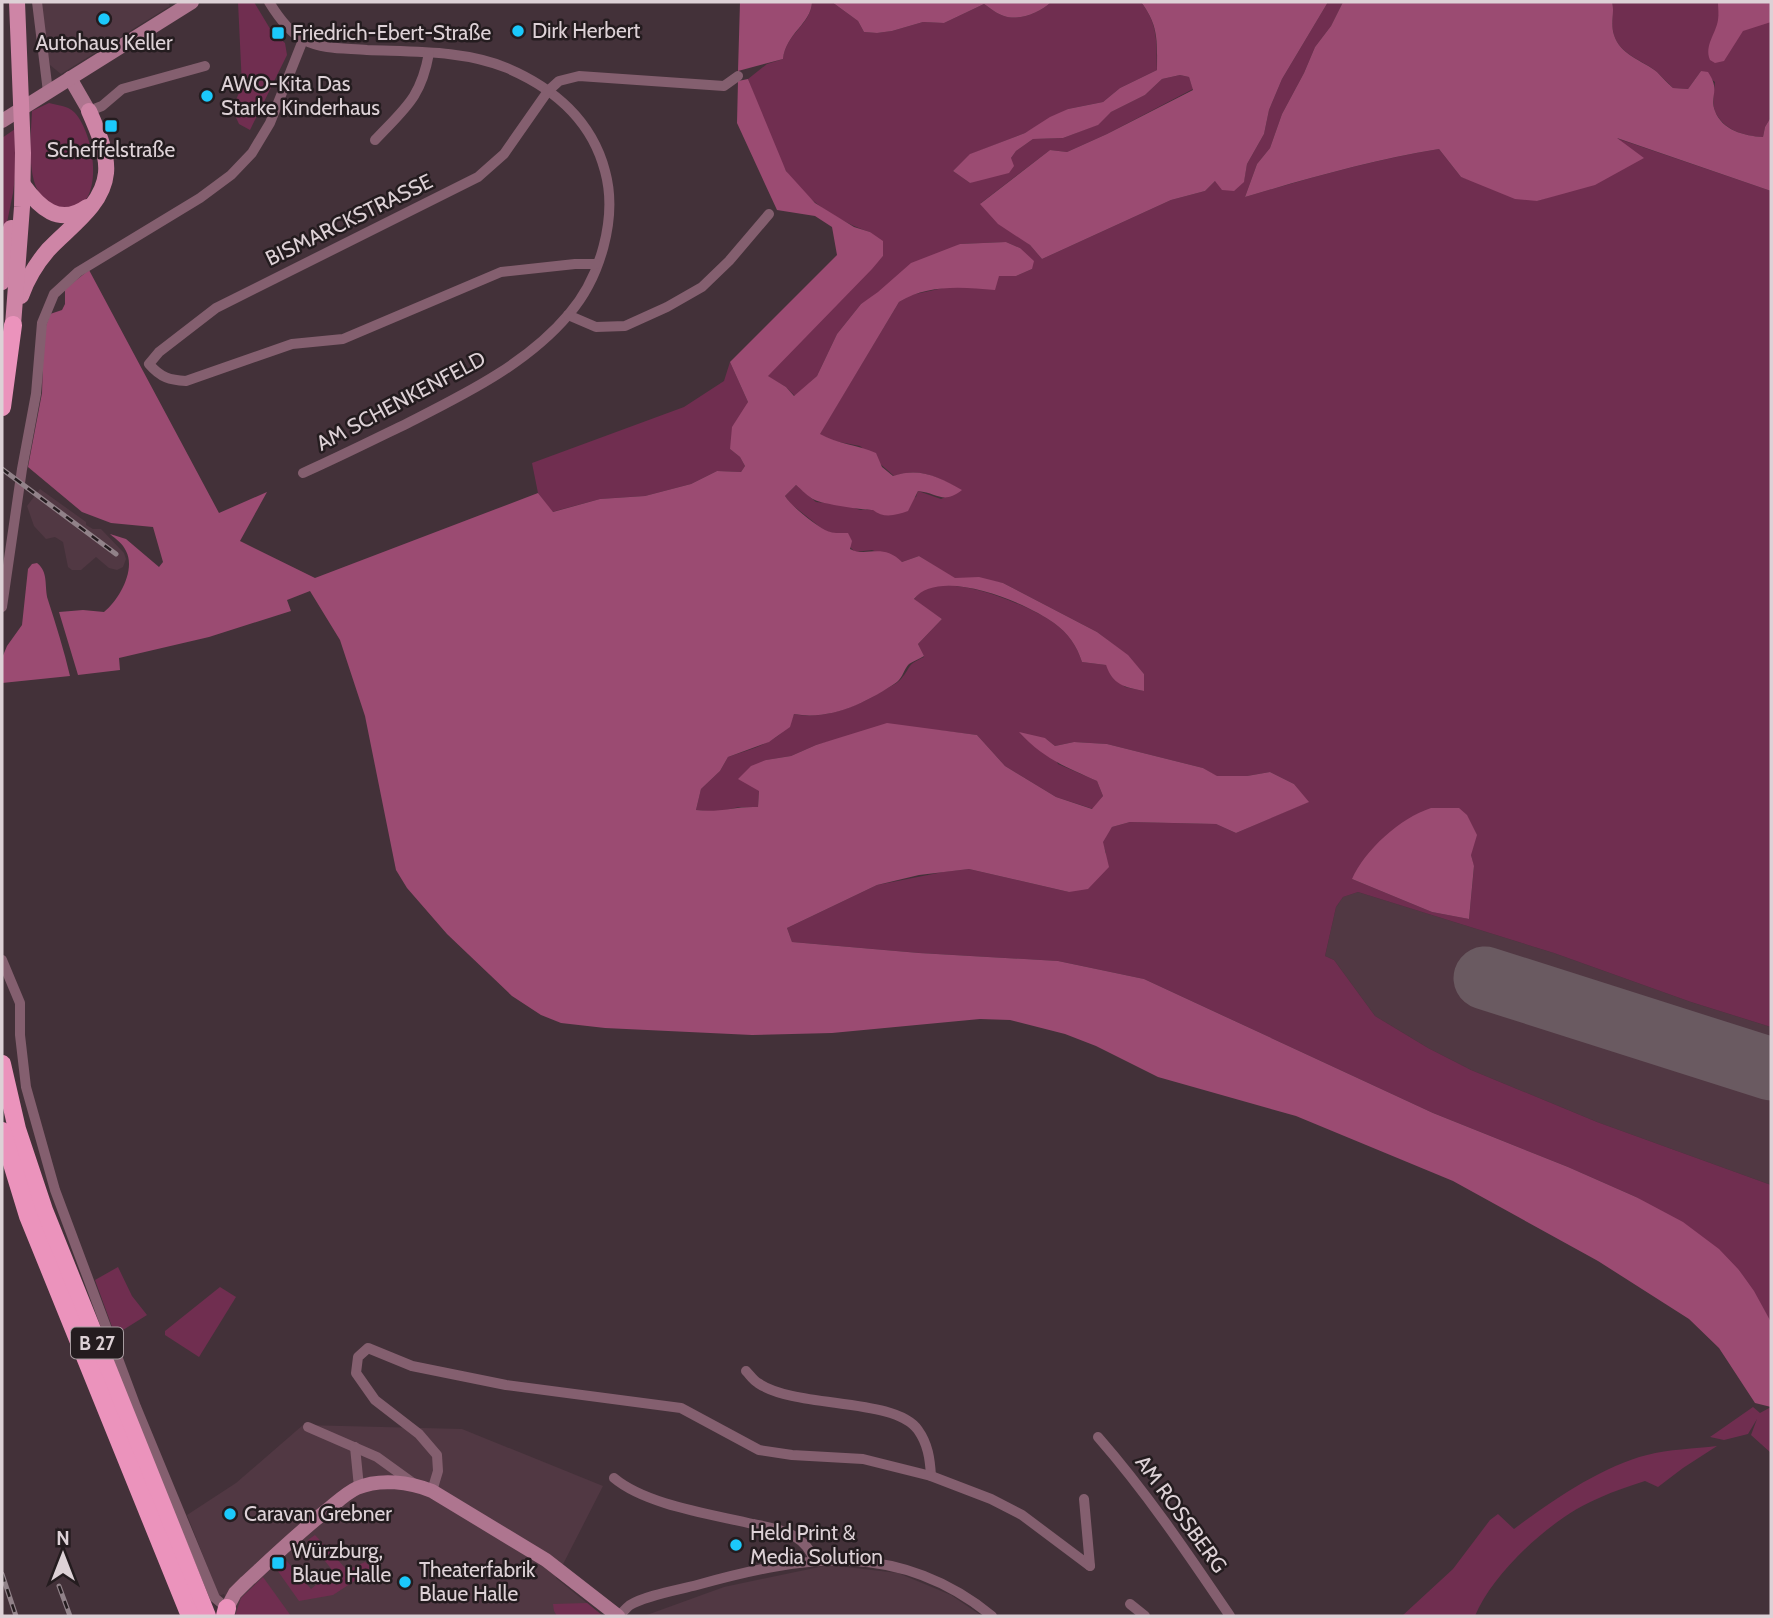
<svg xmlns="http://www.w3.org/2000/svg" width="1773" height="1618" font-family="Cabin,sans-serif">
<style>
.built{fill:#513843}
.green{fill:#702e50;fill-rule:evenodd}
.forest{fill:#9b4b72}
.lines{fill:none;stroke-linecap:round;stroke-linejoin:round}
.runway{stroke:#6a5a61;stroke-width:63}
.street{stroke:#845f6f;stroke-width:10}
.secondary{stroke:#ae758f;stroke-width:14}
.primary{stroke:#ce85a6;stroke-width:16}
.highway{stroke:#eb93bc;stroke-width:18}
.rail-casing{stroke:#918289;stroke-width:5}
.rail{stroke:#241c1f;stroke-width:2.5;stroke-dasharray:8;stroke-linecap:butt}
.poi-dot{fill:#1bc9fc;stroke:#241c1f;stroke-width:2.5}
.labels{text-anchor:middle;stroke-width:5;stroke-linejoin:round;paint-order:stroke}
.shield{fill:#241c1f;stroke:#a69b9f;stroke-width:2}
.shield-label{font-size:19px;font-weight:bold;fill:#ddd1d6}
.poi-label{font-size:21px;fill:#ddd1d6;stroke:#241c1f;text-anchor:start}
.street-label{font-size:21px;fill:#ddd1d6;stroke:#241c1f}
</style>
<rect width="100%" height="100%" fill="#433139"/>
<!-- built -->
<g class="built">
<polygon points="39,2 168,2 170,6 61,74 50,65"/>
<polygon points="40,489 86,522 86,525 93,529 101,529 124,553 126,559 123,567 117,570 109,568 96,557 81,570 72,570 68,567 63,542 55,537 46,539 34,526 27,506"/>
<polygon points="1358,892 1554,953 1691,1002 1771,1027 1771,1185 1597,1122 1471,1070 1428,1048 1375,1016 1334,960 1325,956 1336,907 1343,897"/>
<polygon points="303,1425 462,1429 603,1486 556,1578 603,1616 235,1616 224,1594 219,1596 187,1515 236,1483"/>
<polygon points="829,1565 898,1573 951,1595 982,1616 644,1616 724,1587"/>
</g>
<!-- green -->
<g class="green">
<polygon points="238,2 254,2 272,32 285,43 287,55 250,130 239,124 232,109 242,86"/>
<path d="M812,2H832L858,21L864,32L877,33L892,31L923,22L944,23L984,4C990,8 997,14 1004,16C1019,21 1040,13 1051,2H1141C1159,26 1156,41 1157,70L1120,88L1103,102L1068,109L1025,133L971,154L953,171L970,183L1011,158L1016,151L1033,139L1063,138L1097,125L1111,112L1145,95L1162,79L1180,75L1189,77L1193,89L1107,134L1067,152L1050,150L981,203L1030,245L1042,259L1171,200L1205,191L1215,181H1244L1247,164L1264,134L1269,110L1282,79L1328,2H1343L1331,26L1315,47L1304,73L1282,114L1270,148L1257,164L1245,197C1309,178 1373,160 1439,149L1461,177L1537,201L1562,193L1643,158L1613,137L1771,191V1027L1691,1002L1554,953L1358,892L1343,897L1336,907L1325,956L1334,960L1375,1016L1428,1048L1471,1070L1597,1122L1771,1185V1322L1739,1270L1636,1197L1568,1167L1433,1113L1144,979L1058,961L919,953L792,942L787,928L877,885L943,872L969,869L1069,892L1106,853L1102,842L1112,827L1130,822L1216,824L1236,833L1308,802L1294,784L1270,772L1247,776H1216L1203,768L1107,744L1074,742L1055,746L1045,738L1058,764L1097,781L1103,796L1093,809L1056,797L1005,766L977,735L937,730L842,738L816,745L791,756L766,760L759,791L758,807H739L717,812L696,810L701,789L720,771L728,757C753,748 786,741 794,714C825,720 856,707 883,691C888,687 897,684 901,679C913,665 905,666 924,657L918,644L942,619L914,600C916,597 918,593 921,591C949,572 1029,605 1054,623C1068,633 1077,646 1082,662L1106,665L1125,687L1144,691V674L1127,655L1097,632L1003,583L973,578L955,579L919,556L902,562L872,550L855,552L837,534L825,531L791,504L785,496L796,485L816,502L845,505L860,510H873L916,497L918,491L941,499L961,490C938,477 920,467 894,476L860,446L834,441L819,435L899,302L911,295L948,287H964L999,276H1016L1032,269L1020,248L1006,242L960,244L861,304L837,334L817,376L795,396L786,387L767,376L883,256L870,232C842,224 799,196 785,169C770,142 760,109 748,79L767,64L783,59C786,33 811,25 812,2ZM1471,855L1474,867L1469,919L1432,912L1352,879Z"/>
<path d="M1612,2H1771V117L1765,127L1763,137C1744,136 1723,130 1715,111C1712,104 1714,90 1715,82L1701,71L1688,89L1673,88C1668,83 1662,77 1657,72C1643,60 1620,55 1614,35C1610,22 1615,13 1612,2Z"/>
<path d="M49,103C57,105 68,106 74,112C92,130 104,190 79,207C73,211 64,208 58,207C23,200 31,138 32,111Z"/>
<polygon points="15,129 16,169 13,193 2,247 2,138"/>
<polygon points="730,362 748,402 730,449 740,457 745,466 741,472 717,471 691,484 645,496 600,499 552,512 538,493 532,463 684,407 724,381"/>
<polygon points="118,1267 132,1296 147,1315 115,1335 95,1280"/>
<polygon points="220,1287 236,1297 199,1357 165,1335 165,1331"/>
<polygon points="1753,1407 1760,1413 1771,1407 1771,1453 1751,1435 1757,1419 1748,1434 1724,1440 1710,1437"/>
<path d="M1717,1446L1683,1468L1658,1487L1645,1481C1630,1486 1614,1491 1599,1498C1554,1516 1493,1572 1475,1616H1402L1453,1569L1490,1520L1498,1514L1514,1529C1550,1502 1602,1466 1647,1455C1669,1449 1694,1449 1717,1446Z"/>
<polygon points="315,1535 347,1570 365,1562 373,1569 333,1595 299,1601 275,1567 285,1559 311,1589 333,1571 308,1540"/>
<polygon points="263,1577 291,1616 235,1616 241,1598"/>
<polygon points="587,1603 603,1616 557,1616 554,1611 553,1604"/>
</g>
<!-- forest -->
<g class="forest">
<path d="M740,2H812C811,24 786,33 783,59L738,71Z"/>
<path d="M832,2H1051C1040,13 1019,21 1004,16C997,14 990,8 984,4L944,23L923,22L892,31L877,33L864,32L858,21Z"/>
<path d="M1141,2H1328L1282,79L1269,110L1264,134L1247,164L1244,182L1234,191L1222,190L1215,181L1205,191L1171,200L1042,259L1030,245L998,224L980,204L1050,150L1067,152L1107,134L1193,90L1189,77L1180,75L1162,79L1145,95L1111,112L1098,125L1063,138L1033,139L1016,151L1011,158L1014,166L1009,173L970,183L953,171L970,154L1025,133L1050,117L1068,109L1103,102L1120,88L1157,70C1157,41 1159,26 1141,2Z"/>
<path d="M1343,2H1612C1615,13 1610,22 1614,35C1620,55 1642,60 1657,72C1662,77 1667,83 1673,88L1688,89L1701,71L1708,72C1721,91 1709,96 1715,111C1722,130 1744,136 1763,137L1765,127L1771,117V191L1617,138L1644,158L1595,185L1537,201L1515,199L1461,177L1439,149C1372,160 1309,178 1245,197L1257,164L1270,148L1282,114L1304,73L1315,47L1331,26Z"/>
<path d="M1718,2H1771V22L1743,31L1724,61L1715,63L1710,60C1704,45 1716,34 1718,20C1719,14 1718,8 1718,2Z"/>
<path d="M748,79L786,171L815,203L854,227L870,232L883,241V256L872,269L768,376L786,387L794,396L817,376L837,334L861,304L878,292L911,263L960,244L1006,242L1020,248L1034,261L1032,269L1016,276H999L995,290C962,287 928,284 899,302L820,434C837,444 858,445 876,453L882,467L893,476C920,467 939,477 962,490C943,505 938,493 918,491L908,511C896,515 884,519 873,510C864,510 822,504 815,500C808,497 802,490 796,485L785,496C792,507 814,524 825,530C832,534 840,533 848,533L852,541L850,549C867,558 882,542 902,562L919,556L955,578L979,577L1003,583L1097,632L1128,655L1144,674V691C1124,687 1113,685 1106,665L1082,662C1077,646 1068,633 1054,623C1027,603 940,566 914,599L942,619L918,644L924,656C920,659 913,661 909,664C904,669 903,677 897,682C868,702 830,721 794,714L790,727L769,742L728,757L720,771L701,789L696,810C720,813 734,806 758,807L759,791L738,779L751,766L766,760L791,756L816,745L887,723L977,735L1005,766L1056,797L1092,809L1103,796L1097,781C1064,766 1044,759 1019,732L1045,738L1055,746L1074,742L1107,744L1203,768L1217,776H1247L1270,772L1294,784L1309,802L1236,833L1216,824L1130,822L1112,827L1103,842L1109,867L1088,889L1069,892L969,869L919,875L877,885L787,928L792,942L919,953L1058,961L1144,979L1433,1113L1568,1167L1636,1197L1683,1222L1719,1249L1739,1270L1754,1291L1771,1322V1407L1755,1403L1719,1348L1689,1319L1598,1261L1453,1181L1296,1116L1158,1077L1096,1046L1065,1034L1010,1020L980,1019L832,1033L752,1035L605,1028L561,1023L541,1015L512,996L447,934L407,888L396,870L365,716L340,640L310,591L287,600L291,611L209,637L119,658L120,670L78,675L59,612L83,610L104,612C119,600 136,570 126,551C123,544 116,539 110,534L126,539L159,567L163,562L153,527L111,523L82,512L28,467L42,393L44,332L50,314L62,310L65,304V289L89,270L219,513L267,492L240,541L315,578L538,493L553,512L600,499L645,496L691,484L717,471L741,472L745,466L740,457L730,449L732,427L748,402L730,362L837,255L832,227L815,216L777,210L737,123L738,81Z"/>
<path d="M37,563C49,572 44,587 48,600C56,625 64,650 70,676L2,683V658L7,646L22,625L28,569L32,564Z"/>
<path d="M1431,808H1459L1467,815L1477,835L1471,855L1474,866L1469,919L1432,912L1352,879C1365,850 1400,818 1431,808Z"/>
</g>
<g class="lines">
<!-- runway -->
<polyline class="runway" points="1485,978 1771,1069"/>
<!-- street -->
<g class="street">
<polyline points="37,2 48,92"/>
<path d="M269,2C277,15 290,33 304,40C324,50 346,48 367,50C413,52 464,50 507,68C554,88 592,121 605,171C618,218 600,278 569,314C527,364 465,394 408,423C373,440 339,457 303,473"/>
<polyline points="89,111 102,106 122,89 205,66"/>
<path d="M375,140C405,108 421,98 429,53"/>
<path d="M596,264H575L501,272L343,339L292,344L186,381C170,380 161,378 149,364L159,352L216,308L478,177L504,154L548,91L559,81L579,76L724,86L738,76"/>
<polyline points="568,315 596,327 625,326 667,307 702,287 729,261 769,214"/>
<polyline points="2,607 22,469 36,394 42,323 54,294 78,272 200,198 231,175 252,153 270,123 303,40"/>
<polyline points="2,960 20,1003 20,1035 26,1087 55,1190 136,1407 215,1598 227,1608"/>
<path d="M746,1371C750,1375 753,1380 758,1383C796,1409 895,1397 918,1430C928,1444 930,1459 931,1476"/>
<polyline points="308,1427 377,1457 413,1483"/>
<path d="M1098,1437C1147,1493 1188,1554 1230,1616"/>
<polyline points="355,1447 359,1487"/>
<path d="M614,1478C646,1505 711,1514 753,1524C767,1527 782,1529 794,1536C804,1542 811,1550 814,1561"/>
<polyline points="432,1491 438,1471 437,1455 419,1434 375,1400 356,1373 358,1357 368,1348 412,1366 506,1385 681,1408 759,1450 792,1455 863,1459 931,1476 991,1499 1022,1515 1090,1566"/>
<polyline points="1084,1499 1090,1566"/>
<polyline points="1130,1604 1145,1616"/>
<path d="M619,1616C622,1613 626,1608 630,1605C647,1595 678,1590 697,1585C805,1555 899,1540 992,1616"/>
</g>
<!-- secondary -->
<g class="secondary">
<polyline points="70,78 89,111"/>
<polyline points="2,121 192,2"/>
<path d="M227,1608L235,1593L245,1583C271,1559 298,1533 326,1511C336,1503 346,1493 357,1488C380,1478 410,1482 432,1491L546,1560L618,1616"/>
</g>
<!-- primary -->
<g class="primary">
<path d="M23,185C39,207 59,227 87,207"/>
<polyline points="2,282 11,228"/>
<path d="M21,296C27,279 36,264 48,250C68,228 103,206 106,173C108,154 97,129 89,111"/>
<polyline points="13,325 22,207 23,153 17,2"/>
</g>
<!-- highway -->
<g class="highway">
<polyline points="2,407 13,325"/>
<polyline points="2,1064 17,1129 44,1210 207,1616"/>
<polyline points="2,1131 28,1216 190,1616"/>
<polyline points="225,1616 227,1608"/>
</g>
<!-- rail casing -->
<g class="rail-casing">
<g id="rail">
<polyline points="2,469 116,554"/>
<polyline points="2,1574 16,1616"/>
<polyline points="59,1586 70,1616"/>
</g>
</g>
<!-- rail -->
<use href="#rail" class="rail"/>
</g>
<!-- markers -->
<g class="poi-dot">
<circle cx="104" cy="19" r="7"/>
<circle cx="518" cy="31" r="7"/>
<rect x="271" y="26" width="14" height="14" rx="3.5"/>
<circle cx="207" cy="96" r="7"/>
<rect x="104" y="119" width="14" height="14" rx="3.5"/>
<circle cx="230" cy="1514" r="7"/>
<circle cx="736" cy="1545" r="7"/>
<rect x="271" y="1556" width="14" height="14" rx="3.5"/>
<circle cx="405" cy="1582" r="7"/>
</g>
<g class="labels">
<!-- shield labels -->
<rect class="shield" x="71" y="1327.5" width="52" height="31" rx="5"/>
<g class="shield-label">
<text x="97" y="1350">B 27</text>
</g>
<!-- poi labels -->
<g class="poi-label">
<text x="532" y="38">Dirk Herbert</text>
<text x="292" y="40">Friedrich-Ebert-Straße</text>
<text x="104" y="50" text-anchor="middle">Autohaus Keller</text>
<text x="221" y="91">AWO-Kita Das<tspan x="221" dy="24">Starke Kinderhaus</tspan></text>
<text x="111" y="157" text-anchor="middle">Scheffelstraße</text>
<text x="244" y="1521">Caravan Grebner</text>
<text x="750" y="1540">Held Print &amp;<tspan x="750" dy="24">Media Solution</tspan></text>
<text x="292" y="1558">Würzburg,<tspan x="292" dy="24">Blaue Halle</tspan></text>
<text x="419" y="1577">Theaterfabrik<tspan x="419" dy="24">Blaue Halle</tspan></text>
</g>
<!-- street labels -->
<g class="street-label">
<text transform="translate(349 220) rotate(-26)" y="7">BISMARCKSTRASSE</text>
<text transform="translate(401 401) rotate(-28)" y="7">AM SCHENKENFELD</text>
<text transform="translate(1181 1514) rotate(54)" y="7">AM ROSSBERG</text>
</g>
</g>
<!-- border -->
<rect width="1773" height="1618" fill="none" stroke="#ddd1d6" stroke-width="7"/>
<!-- north arrow -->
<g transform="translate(63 1555)" stroke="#241c1f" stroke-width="5" paint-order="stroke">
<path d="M0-5L12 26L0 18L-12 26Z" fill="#ddd1d6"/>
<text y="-10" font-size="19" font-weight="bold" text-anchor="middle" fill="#ddd1d6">N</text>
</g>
</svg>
